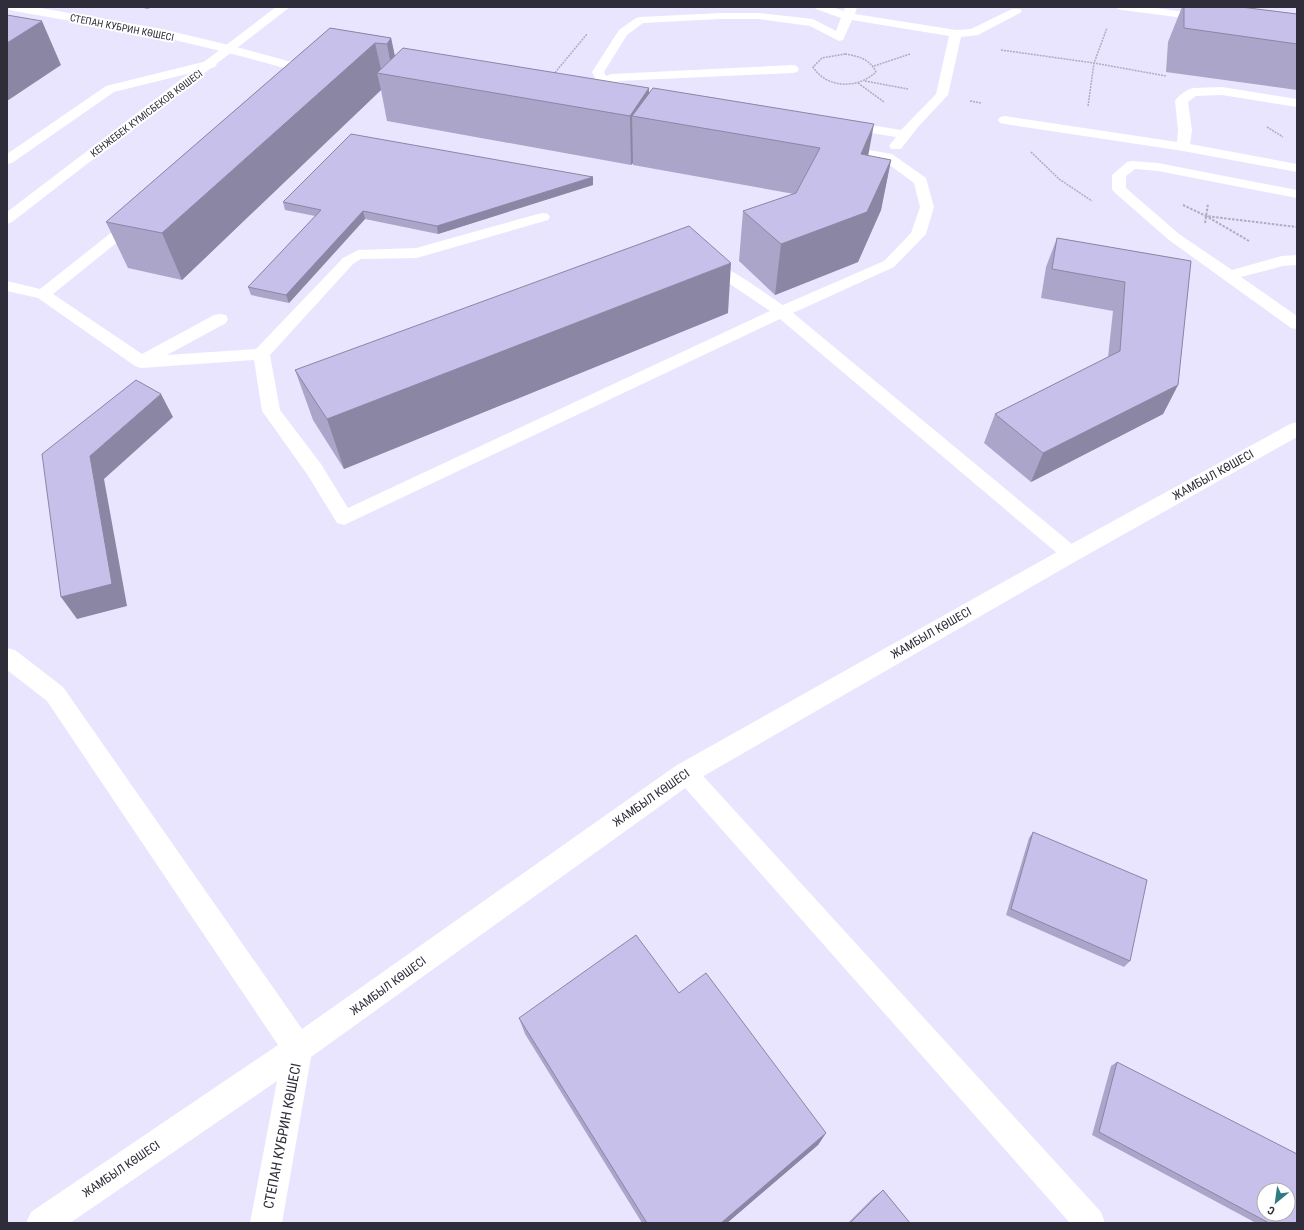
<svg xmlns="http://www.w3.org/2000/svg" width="1304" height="1230" font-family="'Roboto Condensed',sans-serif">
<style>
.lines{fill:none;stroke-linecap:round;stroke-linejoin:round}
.path-far1{stroke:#afacc1;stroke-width:1.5;stroke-dasharray:2 1;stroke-linecap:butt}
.path{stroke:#afacc1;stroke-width:2;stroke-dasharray:2.5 1.5;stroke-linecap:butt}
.service{fill:#fff;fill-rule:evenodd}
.minor{fill:#fff;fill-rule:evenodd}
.tertiary{fill:#fff;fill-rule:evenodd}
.wall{fill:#aba5ca}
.shaded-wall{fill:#8b86a4}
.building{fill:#c7c0eb;stroke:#8b86a4;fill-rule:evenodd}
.labels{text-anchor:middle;stroke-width:4;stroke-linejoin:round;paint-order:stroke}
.far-street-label{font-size:10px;fill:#2f2d39;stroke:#fff}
.street-label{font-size:12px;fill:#2f2d39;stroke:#fff}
.near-street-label{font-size:14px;fill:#2f2d39;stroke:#fff}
</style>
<rect width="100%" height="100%" fill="#e9e5fe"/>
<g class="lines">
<!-- path-far1 -->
<g class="path-far1">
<polyline points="1001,50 1094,63 1166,76"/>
<path d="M845,54C858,56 870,59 876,72C858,89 827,89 813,67L822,58Z"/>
<polyline points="874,66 910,54"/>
<polyline points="553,75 587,34"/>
<polyline points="865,81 908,89"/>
<polyline points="858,83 884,102"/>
<polyline points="970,101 981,103"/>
<polyline points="1088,106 1094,63 1107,28"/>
<polyline points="1267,127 1283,137"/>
<polyline points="1031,152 1059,179 1092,201"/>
</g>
<!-- path -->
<g class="path">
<polyline points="1183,205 1206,216"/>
<polyline points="1205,223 1208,204"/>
<polyline points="1249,241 1206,216 1297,227"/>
</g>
<!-- service -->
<g class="service">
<path d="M814,7H832L844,11L845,7H857L855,14L956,30L971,29L1012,9H1020L1022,11L1020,13L978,35L961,37L948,95L918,127L901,149H891L889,146L896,137L846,129L841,128L839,125L841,122L846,121L901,130L936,94L949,36L852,20L843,40L839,41L810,26L759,19H721L643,23L627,35L604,72L606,76L611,74L793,65L797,66L799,69L797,72L793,73L617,81L638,87L639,90L638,93C624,96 609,87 597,82L592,72L619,30L636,18L640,17L721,13H759L813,19L836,31L841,18L816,9Z"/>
<polygon points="1116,7 1149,7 1207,15 1211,16 1213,18 1211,20 1207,21 1122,10 1118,9"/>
<polygon points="229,45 288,61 316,59 320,60 322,63 320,66 316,67 288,69 225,52 223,49 225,46"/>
<polygon points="211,60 215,61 217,64 215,67 114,92 12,163 7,164 7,154 106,86"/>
<path d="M1222,87L1297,99V107L1222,95L1196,96L1188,102L1192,130L1190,144L1297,164V172L1183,151L1005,124L1000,123L998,120L1000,117L1005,116L1177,142L1178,130L1175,101C1179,95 1186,90 1193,88Z"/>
<path d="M840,145L892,154L926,178L934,207L926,234L894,267L793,313L1078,549L1081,554L1078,559L1071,562L1064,559L780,319L344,525L337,523L307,474L262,411L254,360L141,368L135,366L38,298L7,291V281L40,289L131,217L136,216L141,217L143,220L141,223L53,294L142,354L214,315L220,314L226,315L228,319L226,323L167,355L256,349L343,258L358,250L416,248L538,214L543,213L548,214L550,217L548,220L417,258L361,259L353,264L270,355L280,410L321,464L348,508L770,311L727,282L700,267L697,264L700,261C717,256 767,295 783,305L884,261L911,233L920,207L914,183L883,160L835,152L833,149L835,146Z"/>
<polygon points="1132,161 1158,163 1297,190 1297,198 1158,171 1135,169 1126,176 1126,188 1179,234 1232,270 1282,256 1297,255 1297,265 1283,266 1241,277 1297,316 1297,329 1291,328 1169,240 1114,192 1112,189 1112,175 1127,162"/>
<polygon points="686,763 694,766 1101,1212 1105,1223 1070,1223 678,780 674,773 678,766"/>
</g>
<!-- minor -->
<g class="minor">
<polygon points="8,7 35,7 162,29 233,46 235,49 233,52 229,53 162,37 14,11 10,10"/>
<polygon points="1297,422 1297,437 1078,560 695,781 311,1057 282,1223 250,1223 277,1081 70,1223 26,1223 31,1212 278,1045 47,701 7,670 7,648 15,650 63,687 302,1029 677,765 1064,548 1290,424"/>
</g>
<!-- tertiary -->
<polygon class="tertiary" points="276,7 290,7 12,222 7,224 7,212"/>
</g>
<!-- wall -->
<g class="wall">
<polygon points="138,7 152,7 148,9"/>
<polygon points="1182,7 1241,7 1297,14 1297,90 1166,72 1168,42"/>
<polygon points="330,28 391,38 395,56 649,88 649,92 869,156 891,160 881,210 858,262 775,295 739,261 743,211 794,194 633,165 633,163 631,165 387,121 381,90 182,280 128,268 106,222"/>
<polygon points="593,177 593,185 438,234 365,219 289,303 251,295 248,287 315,216 285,210 283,202"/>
<polygon points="1057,238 1191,261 1178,385 1163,414 1031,482 984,443 995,414 1108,357 1113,311 1041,298 1046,267"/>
<polygon points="728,313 344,469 313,420 295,370"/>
<polygon points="1033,832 1130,961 1124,967 1006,915 1029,838"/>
<polygon points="679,993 826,1133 818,1145 727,1223 642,1223 525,1034 519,1018"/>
<polygon points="1117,1062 1297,1223 1256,1223 1092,1135 1111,1066"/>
<polygon points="883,1190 910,1223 848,1223 874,1197"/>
</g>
<!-- shaded-wall -->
<g class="shaded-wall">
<polygon points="42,21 61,65 7,101 7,43"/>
<polygon points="391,38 399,77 393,76 387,44"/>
<polygon points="375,43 382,74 377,73 381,90 182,280 162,233"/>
<polygon points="649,88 649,119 632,116 633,163 631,165 630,116"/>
<polygon points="874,124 865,173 861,154"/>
<polygon points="891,160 881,210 858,262 775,295 781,244"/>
<polygon points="593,177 593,185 438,234 437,226"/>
<polygon points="363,211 365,219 289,303 286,295"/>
<polygon points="731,263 728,313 344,469 327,419"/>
<polygon points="1178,385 1163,414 1031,482 1043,453"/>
<polygon points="161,394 173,417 104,479 127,606 77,619 61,597 90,456"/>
<polygon points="826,1133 818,1145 727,1223 721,1223"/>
</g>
<!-- building -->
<g class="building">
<polygon points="1184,7 1241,7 1297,14 1297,44 1184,28"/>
<polygon points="7,15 42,21 7,43"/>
<polygon points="330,28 391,38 387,44 375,43 162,233 106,222"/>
<polygon points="403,48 649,88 630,116 377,73"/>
<polygon points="653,88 874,124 861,154 891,160 867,212 781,244 743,211 796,193 820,148 632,116"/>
<polygon points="351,134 593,177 437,226 363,211 286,295 248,287 321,210 283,202"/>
<polygon points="689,226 731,263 327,419 295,370"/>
<polygon points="1057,238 1191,261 1178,385 1043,453 995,414 1120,351 1125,282 1052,269"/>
<polygon points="136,380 161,394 90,456 112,584 61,597 42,454"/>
<polygon points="1033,832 1147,880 1130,961 1011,909"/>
<polygon points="636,935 679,993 706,973 826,1133 721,1223 647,1223 519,1018"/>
<path d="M1117,1062L1297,1154V1223H1269L1099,1132ZM1264,1190H1288V1214H1264Z"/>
<polygon points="883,1190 910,1223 850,1223"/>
</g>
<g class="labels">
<!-- far-street labels -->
<g class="far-street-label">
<text transform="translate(122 27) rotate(11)" y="4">СТЕПАН КУБРИН КӨШЕСІ</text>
<text transform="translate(146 113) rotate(-37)" y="4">КЕНЖЕБЕК КҮМІСБЕКОВ КӨШЕСІ</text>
</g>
<!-- street labels -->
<g class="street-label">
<text transform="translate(1213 475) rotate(-29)" y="4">ЖАМБЫЛ КӨШЕСІ</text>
<text transform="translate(931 633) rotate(-30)" y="4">ЖАМБЫЛ КӨШЕСІ</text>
<text transform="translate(651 798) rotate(-35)" y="4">ЖАМБЫЛ КӨШЕСІ</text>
<text transform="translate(388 986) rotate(-36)" y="4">ЖАМБЫЛ КӨШЕСІ</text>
<text transform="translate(121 1169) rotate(-34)" y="4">ЖАМБЫЛ КӨШЕСІ</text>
</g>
<!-- near-street labels -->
<g class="near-street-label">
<text transform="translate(282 1136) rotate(-79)" y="5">СТЕПАН КУБРИН КӨШЕСІ</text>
</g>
</g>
<!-- border -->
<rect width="1304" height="1230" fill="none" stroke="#2f2d39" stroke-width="16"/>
<!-- north arrow -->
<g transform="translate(1276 1202) rotate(209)"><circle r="19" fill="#ffffff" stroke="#acabb0"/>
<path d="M0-3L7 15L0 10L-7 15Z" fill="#317a81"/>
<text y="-6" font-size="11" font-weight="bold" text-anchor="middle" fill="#2f2d39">С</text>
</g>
</svg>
